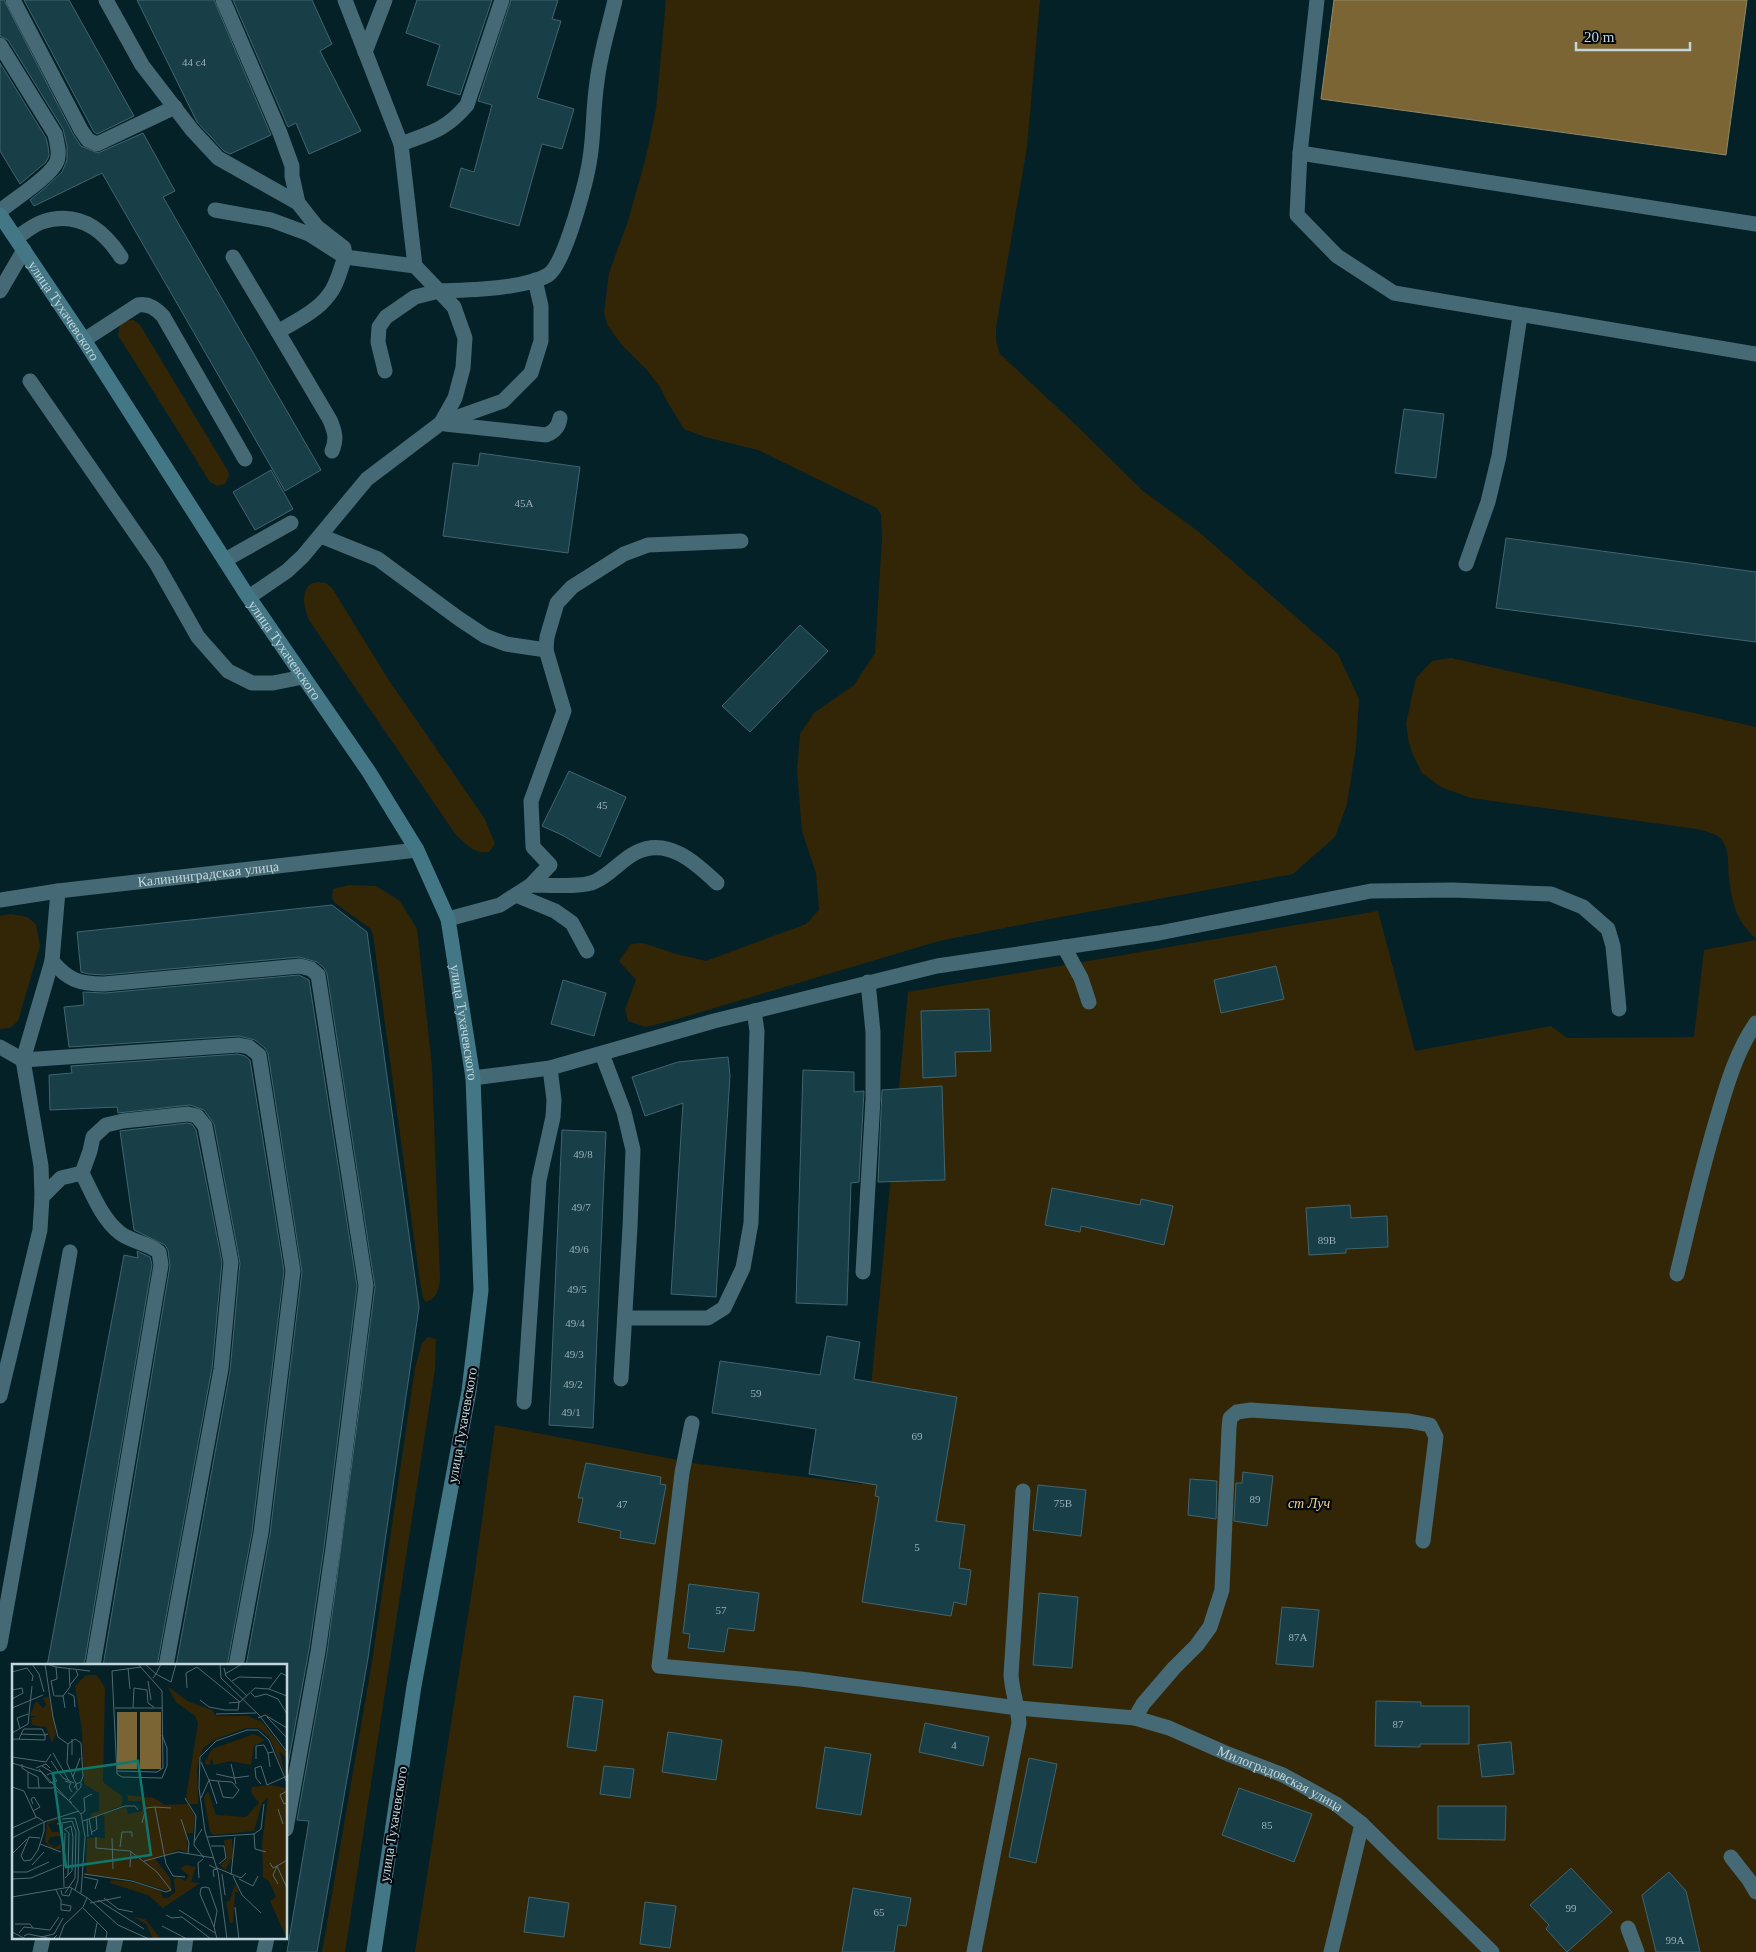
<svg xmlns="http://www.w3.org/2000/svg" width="1756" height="1952" font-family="'Times New Roman',serif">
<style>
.green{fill:#332606}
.water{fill:#7b6534;stroke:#908766}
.building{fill:#183e47;stroke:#406570}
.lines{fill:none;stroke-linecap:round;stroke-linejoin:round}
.lane{stroke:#456a75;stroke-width:15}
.street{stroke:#456a75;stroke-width:15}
.secondary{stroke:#437785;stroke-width:15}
.labels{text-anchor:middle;stroke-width:4.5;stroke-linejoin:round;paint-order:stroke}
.number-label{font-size:11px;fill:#98afb6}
.street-label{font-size:14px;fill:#c2d5db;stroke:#00090d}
.park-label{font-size:14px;font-style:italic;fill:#f6d286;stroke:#00090d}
.inset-road{fill:none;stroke:#506970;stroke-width:1}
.view{fill:#0f766e;fill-opacity:0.15;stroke:#0f766e;stroke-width:2.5}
.inset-edge{fill:none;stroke:#c2d5db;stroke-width:2.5}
</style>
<rect width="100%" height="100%" fill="#042128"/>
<!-- green -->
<g class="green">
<polygon points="666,0 1040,0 1027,147 996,328 996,341 1000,354 1077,426 1143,491 1199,532 1338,654 1359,699 1356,747 1347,804 1335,837 1293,874 1050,919 939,941 674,1020 646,1027 628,1021 625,1009 636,980 619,961 631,944 643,943 676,954 706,961 806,924 819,910 816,873 802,831 797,770 800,734 814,713 854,685 875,653 882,538 881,515 877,508 758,450 705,437 684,429 668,403 660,387 646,369 621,344 608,326 604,313 609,273 628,221 646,157 656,109"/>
<polygon points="134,320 140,325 228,471 229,476 225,484 217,486 210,482 118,335 120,324 125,321"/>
<path d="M319,582L326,583L332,588L388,679L485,819L495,844L489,852C474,854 467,845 456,835L309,620C304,608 300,591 312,583Z"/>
<path d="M1451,658L1756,727V939C1736,920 1732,904 1729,877C1727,862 1731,849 1719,837C1714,833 1703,831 1697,829L1471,798L1441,787L1422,773L1413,755L1409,743L1406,724L1416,678L1432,661Z"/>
<path d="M349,885L376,886L400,901L417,929L432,1067L440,1280C438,1290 437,1299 426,1302L423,1298L420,1282L373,935L371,929L335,903L332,898L333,889Z"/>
<polygon points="1378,911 1415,1051 1551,1026 1567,1038 1694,1037 1704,950 1756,940 1756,1952 415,1952 475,1571 495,1425 699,1464 862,1484 908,992"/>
<polygon points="11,914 27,917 36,924 40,946 18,1021 10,1028 0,1029 0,916"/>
<polygon points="428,1337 436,1339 435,1369 345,1952 322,1952 372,1662 415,1368 422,1343"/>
</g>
<!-- water -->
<polygon class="water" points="1334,0 1747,0 1726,155 1321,99"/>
<!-- building -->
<g class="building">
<polygon points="0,0 4,0 73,134 81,146 98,153 143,133 175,191 163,197 321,470 285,491 102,173 34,206 30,200 46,187 62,172 67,160 67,146 63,129 8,40 0,36"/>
<polygon points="24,0 69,0 134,116 97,134 94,132"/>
<polygon points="137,0 214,0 271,135 230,154 224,151 197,122"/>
<polygon points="233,0 312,0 332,44 320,51 361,131 309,154 296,123 288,127"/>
<polygon points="417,0 492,0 460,95 427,85 440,45 406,33"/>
<polygon points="511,0 558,0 552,19 561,21 537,98 574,109 562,149 542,144 519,226 450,207 461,168 474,172 492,105 478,101"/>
<polygon points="0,63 46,138 48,146 49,156 46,162 20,184 0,151"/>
<polygon points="1404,409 1444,414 1436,478 1395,473"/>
<polygon points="480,453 580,467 568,553 443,536 453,463 478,466"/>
<polygon points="271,470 293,509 255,530 233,492"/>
<polygon points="1506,538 1756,572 1756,642 1496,608"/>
<polygon points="800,625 828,651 750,732 722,706"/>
<polygon points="569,771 626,797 600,857 562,835 542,826"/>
<polygon points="332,905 367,932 419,1307 368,1658 317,1952 287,1952 309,1821 297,1820 327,1653 375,1287 327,974 324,968 317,962 299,957 104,975 89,974 81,972 77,932"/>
<polygon points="1276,966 1284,999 1221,1013 1214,980"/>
<polygon points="299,975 309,980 357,1286 324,1547 309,1650 286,1775 286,1666 246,1666 270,1534 302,1272 268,1054 265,1048 255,1040 239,1036 69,1047 64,1007 84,1005 83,992 105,993"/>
<polygon points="563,980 606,993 594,1036 551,1024"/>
<polygon points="989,1009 991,1051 955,1052 956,1076 923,1078 921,1011"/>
<polygon points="238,1054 245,1056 250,1060 284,1271 252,1532 227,1666 176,1666 230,1371 240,1263 214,1124 204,1110 190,1105 118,1113 117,1107 50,1110 49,1075 72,1073 71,1066"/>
<polygon points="728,1057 730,1075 716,1297 671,1294 683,1103 645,1116 632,1077 678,1062"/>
<polygon points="803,1070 854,1072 854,1092 864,1091 859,1182 851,1183 847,1305 796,1303"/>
<polygon points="942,1086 945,1180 878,1182 882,1090"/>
<polygon points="187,1123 192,1124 196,1130 222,1262 212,1368 157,1666 103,1666 170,1266 168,1250 165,1245 134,1230 120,1131"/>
<polygon points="562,1130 606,1132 593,1428 549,1425"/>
<polygon points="1052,1188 1140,1205 1141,1199 1173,1206 1164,1245 1081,1226 1080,1232 1045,1225"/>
<polygon points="1350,1205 1351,1218 1387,1216 1388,1247 1346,1249 1346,1253 1309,1255 1306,1208"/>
<polygon points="137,1251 150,1257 152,1265 84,1666 47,1666 124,1255 138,1258"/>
<polygon points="827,1336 860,1342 854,1379 957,1397 936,1521 965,1525 959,1568 971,1570 966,1605 954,1602 951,1616 862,1602 879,1497 875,1496 877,1485 809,1474 816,1429 712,1413 720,1361 820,1375"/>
<polygon points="586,1463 661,1477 660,1484 666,1485 655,1544 620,1538 621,1531 578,1522 583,1498 578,1498"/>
<polygon points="1243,1472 1273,1476 1267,1526 1234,1521 1236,1483 1242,1483"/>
<polygon points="1190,1479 1217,1481 1216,1519 1188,1515"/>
<polygon points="1038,1485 1086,1490 1081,1536 1033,1530"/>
<polygon points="689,1584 759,1593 754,1631 728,1628 724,1652 688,1648 690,1634 683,1633"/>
<polygon points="1039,1593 1078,1597 1072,1668 1033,1665"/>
<polygon points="1282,1607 1319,1610 1313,1667 1276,1664"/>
<polygon points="574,1696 603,1700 596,1751 567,1747"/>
<polygon points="1376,1701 1421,1702 1421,1706 1469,1706 1469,1744 1420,1744 1420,1747 1375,1746"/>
<polygon points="925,1723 989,1737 983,1766 919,1752"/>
<polygon points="668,1732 722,1740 716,1780 662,1772"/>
<polygon points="1511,1742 1514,1774 1482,1777 1478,1745"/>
<polygon points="825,1747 871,1754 861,1815 816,1808"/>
<polygon points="1029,1758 1057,1764 1036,1863 1009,1857"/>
<polygon points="604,1766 634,1769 630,1798 600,1794"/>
<polygon points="1239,1788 1312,1814 1294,1862 1222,1835"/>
<polygon points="1438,1806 1506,1806 1505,1840 1438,1839"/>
<polygon points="1571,1868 1612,1912 1567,1952 1546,1929 1549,1925 1530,1905"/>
<polygon points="1669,1872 1686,1891 1700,1952 1656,1952 1642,1895"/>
<polygon points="853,1888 911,1898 906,1926 898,1925 894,1952 842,1952"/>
<polygon points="529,1897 569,1903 564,1937 524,1932"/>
<polygon points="645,1902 676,1906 670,1948 640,1944"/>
</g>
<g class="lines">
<!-- lane -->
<g class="lane">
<polyline points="13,0 81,130 88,140 97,144 175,107"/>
<polyline points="106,0 142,65 192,130 218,158 298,203 317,227 344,248 345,257 415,266"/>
<polyline points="223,0 280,133 292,166 292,176 298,203"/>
<polyline points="345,0 401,144 415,266 439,291 415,297 386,317 379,327 378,342 385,371"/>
<polyline points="1317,0 1300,153 1297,215 1337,256 1394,293 1756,354"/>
<path d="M0,45L55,134C57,143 60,153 57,161C52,176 13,200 0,211"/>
<polyline points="365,52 385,0"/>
<path d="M401,144C430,133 446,130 467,105L502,0"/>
<polyline points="1300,153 1756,224"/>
<path d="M215,210L271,220L309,234L345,257C340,270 337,286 328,296C316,312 294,322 278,332L330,420C335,432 337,439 332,451"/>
<path d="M16,238C24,233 33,225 42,222C78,210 103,229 121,257"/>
<polyline points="233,257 278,332"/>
<polyline points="0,291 24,250"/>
<path d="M84,340L138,305C149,303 156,309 163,316L245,459"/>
<polyline points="30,381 156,563 198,637 228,671 252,683 273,683 303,677"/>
<path d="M441,423L455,398L463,368L465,338L454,307L439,291C468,290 524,289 548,275C565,264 587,179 590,158C594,133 593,107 597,82C600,54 609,27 615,0"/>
<path d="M445,424L546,435C554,432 559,426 560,418"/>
<polyline points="321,536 378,559 458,618 485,636 506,644 546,650"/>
<polyline points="225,560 291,523"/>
<polyline points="1466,564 1488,502 1499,456 1520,316"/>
<polyline points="249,597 287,571 303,556 367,479 441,423 503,401 531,373 541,341 541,306 535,280"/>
<path d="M531,885C546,885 584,888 596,881C611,874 622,859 637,852C668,837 696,863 717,883"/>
<polyline points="516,895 555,911 572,923 587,951"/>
<polyline points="448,919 500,905 531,885 550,865 533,847 531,801 564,711 546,650 547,637 557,603 572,587 624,554 648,545 741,541"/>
<polyline points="1064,947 1081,978 1089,1002"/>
<path d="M52,961C68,980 79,984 104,984L300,966L311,969L318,975L366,1286L333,1548L318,1652L286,1829"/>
<polyline points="0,1047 23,1060 239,1045 249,1047 259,1055 293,1271 261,1533 236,1666"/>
<polyline points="602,1054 624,1112 633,1150 630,1227 621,1379"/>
<polyline points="473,1078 550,1068 714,1021 937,966 1159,933 1371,891 1453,890 1551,894 1583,907 1608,929 1613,946 1619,1009"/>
<polyline points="82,1173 90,1151 93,1137 106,1125 123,1121 188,1114 197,1116 205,1126 231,1262 221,1369 166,1666"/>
<path d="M42,1197L61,1178L82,1173C92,1193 102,1219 120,1233C132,1242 148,1243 159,1252L161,1265L93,1666"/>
<polyline points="863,1272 873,1099 873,1032 868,982"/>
<path d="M1677,1274C1690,1221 1702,1167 1718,1115C1727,1084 1737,1050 1756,1023"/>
<polyline points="625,1318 708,1318 724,1308 743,1268 751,1223 757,1031 754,1011"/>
<polyline points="524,1402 539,1180 553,1117 554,1100 550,1068"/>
<path id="s1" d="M692,1423L682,1473L659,1666L801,1679L1018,1708L1135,1718L1169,1728L1228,1754L1283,1775L1336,1804L1362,1824L1492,1952"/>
<polyline points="0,1644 70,1252"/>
<polyline points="1135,1718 1143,1704 1174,1668 1197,1645 1210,1627 1222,1590 1229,1428 1230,1418 1237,1412 1251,1410 1409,1421 1430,1425 1436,1437 1423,1541"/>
<polyline points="1731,1857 1749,1880 1756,1892"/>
<polyline points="1628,1928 1637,1952"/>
<polyline points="40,1952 43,1938"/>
<polyline points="113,1952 116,1938"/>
<polyline points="184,1952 186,1938"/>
<polyline points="264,1952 267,1938"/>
<path d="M974,1952L1019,1723C1018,1707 1012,1691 1011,1675L1023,1491"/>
<polyline points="1331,1952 1362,1824"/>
</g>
<!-- street -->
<g class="street">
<path id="s2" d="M0,900L58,891L417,850"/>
<polyline points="0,1396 40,1230 42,1197 41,1166 23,1060 52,961 58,891"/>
</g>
<!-- secondary -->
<path class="secondary" id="s3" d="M0,215L84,340L245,592L369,772L417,850L448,919L473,1078L481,1290L469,1391L414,1686L374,1952"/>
</g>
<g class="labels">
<!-- number labels -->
<g class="number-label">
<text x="194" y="66">44 с4</text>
<text x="524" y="507">45А</text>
<text x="602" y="809">45</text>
<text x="583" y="1158">49/8</text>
<text x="581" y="1211">49/7</text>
<text x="1327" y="1244">89В</text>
<text x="579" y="1253">49/6</text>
<text x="577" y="1293">49/5</text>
<text x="575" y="1327">49/4</text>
<text x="574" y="1358">49/3</text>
<text x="573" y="1388">49/2</text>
<text x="756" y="1397">59</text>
<text x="571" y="1416">49/1</text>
<text x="917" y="1440">69</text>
<text x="1255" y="1503">89</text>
<text x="1063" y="1507">75В</text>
<text x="622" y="1508">47</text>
<text x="917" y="1551">5</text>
<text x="721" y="1614">57</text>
<text x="1298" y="1641">87А</text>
<text x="1398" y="1728">87</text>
<text x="954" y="1749">4</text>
<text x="1267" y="1829">85</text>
<text x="1571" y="1912">99</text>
<text x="879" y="1916">65</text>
<text x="1675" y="1944">99А</text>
</g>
<!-- street labels -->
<g class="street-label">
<text dy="5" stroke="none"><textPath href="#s3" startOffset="115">улица Тухачевского</textPath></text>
<text dy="5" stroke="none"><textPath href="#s3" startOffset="520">улица Тухачевского</textPath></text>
<text dy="5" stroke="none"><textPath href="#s2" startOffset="210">Калининградская улица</textPath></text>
<text dy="5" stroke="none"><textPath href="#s3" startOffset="940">улица Тухачевского</textPath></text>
<text transform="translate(462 1425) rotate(-80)" y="5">улица Тухачевского</text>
<text dy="5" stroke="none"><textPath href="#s1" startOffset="882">Милоградовская улица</textPath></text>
<text transform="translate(393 1824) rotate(-81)" y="5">улица Тухачевского</text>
</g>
<!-- park labels -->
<g class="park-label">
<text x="1309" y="1508">ст Луч</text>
</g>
</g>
<!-- overview -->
<g transform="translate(12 1664)">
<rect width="275" height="275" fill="#042128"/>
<path d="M74,11H85L93,24L91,118L111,133L109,142L79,154L78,150L87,147V129L72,120L70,67L63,22ZM155,22L177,38L200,46L204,52H236L250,58L275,90V94L267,87L274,113L257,72L246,64H234L204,75L191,84L185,104L186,140H178L174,134L186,59L183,52L164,38ZM37,33L44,69L40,79L34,63L20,61L19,54L25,52H18L24,37L31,44L34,41L31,34ZM242,70L253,76L242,82L239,101L218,97L202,101L199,94L198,101L192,100L200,85ZM258,121L275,124V275L258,237L264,233L257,217L251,213L250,180L256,133L250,139L242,167L202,171L198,168L192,133L196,127L204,151L234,153L247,139L239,128L240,123ZM115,131L142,134L153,141L176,140L183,153L181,169H174L176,188L166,186L143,195L158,214L160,228L120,216L74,210L75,174H93L92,150L114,143L116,150L130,147V137H116ZM49,153V158L45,156L36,160L40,168H49L48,172L38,173L36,178L42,184L49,180V185H40L33,178L35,159ZM220,175L221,193L214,204L216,207L208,202L215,194L212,176ZM174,201L184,203L179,218L188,219L151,244L136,231L98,219L99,216L120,218L149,227L151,234H156L163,228L162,215L166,213L173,217L177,212L168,204ZM223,220L227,228H223L221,259H218L214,238L218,236ZM121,253L133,255L149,275H141L134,260Z" fill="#332606"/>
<path d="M105,48H125V105H105ZM128,48H149V105H128Z" fill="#7b6534"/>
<path class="inset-road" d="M20,0L27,10L32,28M33,0L41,53L46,73L56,80L55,99L64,120L62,124M35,0L44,3L45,15L39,17L42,32M133,0L144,10L149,0M208,0L209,14L247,51L275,88M44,3L78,7M129,3L100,7L105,110L110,113L150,114L155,102V84L150,71M116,4L118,25M212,4L214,12L235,32M0,8L15,4L21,12L20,17M213,10L230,0M141,14L144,10L159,18L164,0M136,17L139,36M220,17L227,13L260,14M58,21L66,11L64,6M122,24L135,26L136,39L142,43M175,24L174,9L185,3L228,38M257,25L275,32M0,26L10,24L11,29L0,35M56,29L62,32L63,43M239,29L243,33L254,30L266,35L275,50M43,32H51L53,44M51,32L58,23L57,4M188,36L197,43L213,46H226L227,38M217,39L228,38L243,24L257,25L269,9L275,12M0,44L31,31M103,44H150M121,44L122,24M204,50L244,49M255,53L275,74M246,54L253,51L275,64M8,65L5,54L16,50M0,69L16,60L20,22M0,75L33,76V71L36,70M7,75L11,66L12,65H30L33,71L9,70M56,80L63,75L69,79L71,112L69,118L64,120L65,126M41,89L57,117M60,91V75M0,93L34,98L39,90M244,95V82L252,81L256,89M39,97L51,114L62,119M189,98L197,116L189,134M0,99L30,108L69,150L73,173L69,229M10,100V104L16,108V124H41L44,121M219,100L224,120M30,102L43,110M258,103L256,89L261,88M24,104L34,100L38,104M27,105L38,119L45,117L39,109L35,111M105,107L145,108L151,104L150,27L126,0M16,108L26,113L27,124M204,110L222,114L237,112M61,113L68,94M53,117L59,119L57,123L60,128M249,120L244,114L243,104L249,102L255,121L275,112M0,123L12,127L24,153M45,127L60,139M275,127L268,131L272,140L275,139M173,134L184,152L182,181L192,194M57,136L69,123V119M205,140L197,116L206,117L220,118L227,126L221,134L211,133L206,117M143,143L159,144M266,145L271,160M21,147L28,143L22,133L19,135L21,140M69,150L73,147L72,134L80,130M50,155L63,154L67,168L66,216L63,226M77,155L80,171M169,155L177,179L176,190M75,156L76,173M71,157L113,142H123L126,146M130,159L134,144L143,143L154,200L161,212L173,213M45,160L60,157L64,168L63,214L53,229M50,160L52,223M0,164L25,153L31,157M52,165L57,169L56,211M53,165L59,162L61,173L60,207L53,214M80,168L85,165L84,152M242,170L249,165L252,140M195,173L242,170L243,185L254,188M0,174L32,158L67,147M28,174L17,173L9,192L12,197L19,196L26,186L32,167V158M100,174L101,205M182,178L190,165M28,180L49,188M199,182H212L214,194L207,200M108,183L110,168H120V173M0,190L15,175M275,196L265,202L275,224M132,197L166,188L202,194M258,199L261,204L265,202L261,211L266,220M20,201L32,188M197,201L205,205L201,206L202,213M52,203L53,169M118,203L119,187M205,204L229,214L234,209M0,208H15L37,198M72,210L120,217L154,228L159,226L145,208L118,187L84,184V173M210,210L213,231M219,211L223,173M221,212L230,231L249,249M72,213L86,216L83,225M187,214L186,199L191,195M0,215L19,214L50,201M227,215L241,222L246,212M44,226L49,236V246L58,247L59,242L49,240M49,226L50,231L57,232L60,224M0,233L58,223L77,235L106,261L137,275M92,234L106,245L121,248M86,236L132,265M78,239L109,233M223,243L227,275M71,244L95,268L94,275M167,246L203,269M154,251L160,254L170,253L199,275M3,260H18L21,264M150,262L175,275M202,263L188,230L189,224L193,223L197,224L205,247L202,263L205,275M0,268L14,275M7,269L12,263L38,266L47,253M12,272L16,270L41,275L45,271M29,273L42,270L51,254M47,275L52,261L71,243L75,234M82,275L85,259M215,275L206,208L193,167L187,124L188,93L204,77L235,66H246L257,76L275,119"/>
<path class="view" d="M126,97L139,191L54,203L41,109Z"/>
<rect width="275" height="275" class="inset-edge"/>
</g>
<!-- scale -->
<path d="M1576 42v8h114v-8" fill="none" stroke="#c2d5db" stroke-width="2.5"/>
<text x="1584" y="42" font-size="15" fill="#c2d5db" stroke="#00090d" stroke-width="4" paint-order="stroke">20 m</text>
</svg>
